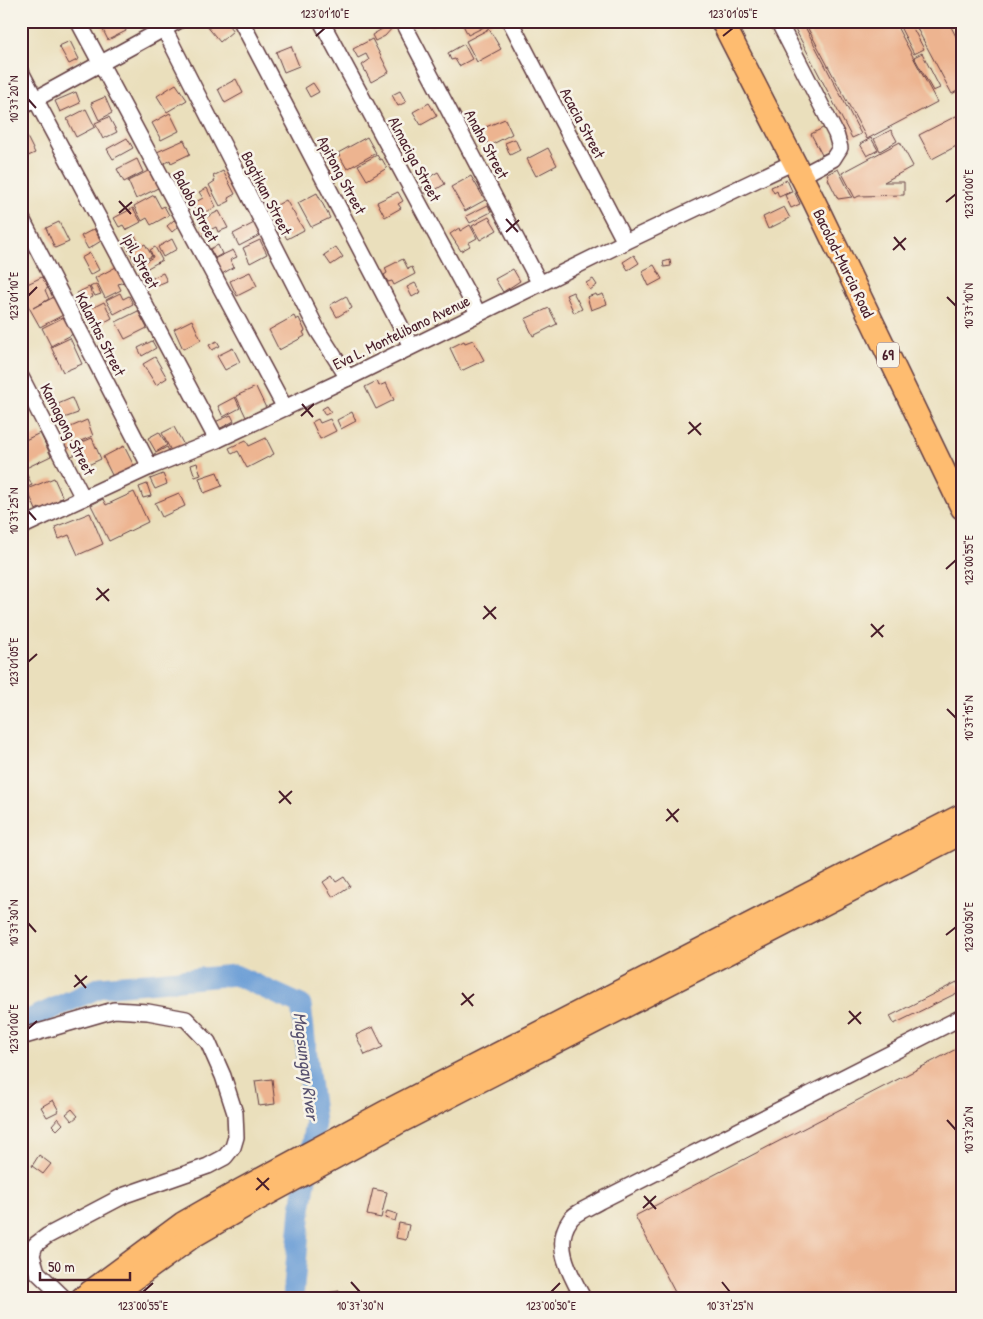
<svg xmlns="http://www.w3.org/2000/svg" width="983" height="1319" font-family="'Patrick Hand',sans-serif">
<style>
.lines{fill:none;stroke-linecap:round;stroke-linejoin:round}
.river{stroke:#6a9dd6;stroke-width:21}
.building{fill:#edb490}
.minor-casing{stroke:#623c41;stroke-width:18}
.highway-casing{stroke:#623c41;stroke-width:25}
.minor{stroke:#fff;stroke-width:15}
.highway{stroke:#febc70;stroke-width:22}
.ticks{fill:none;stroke:#4a1f2b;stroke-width:2}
.labels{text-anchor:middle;stroke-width:5;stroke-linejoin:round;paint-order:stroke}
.shield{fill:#f7f3e8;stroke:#7e5f64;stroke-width:1}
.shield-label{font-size:15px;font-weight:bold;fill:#4a1f2b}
.street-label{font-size:16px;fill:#4a1f2b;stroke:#f7f3e8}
.water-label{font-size:18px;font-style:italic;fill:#57516f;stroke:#f7f3e8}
.neatline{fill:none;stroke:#4a1f2b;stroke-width:2}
.ticks-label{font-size:12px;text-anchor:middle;fill:#4a1f2b}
</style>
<rect width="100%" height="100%" fill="#f7f3e8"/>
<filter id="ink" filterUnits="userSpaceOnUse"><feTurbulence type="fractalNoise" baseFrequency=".02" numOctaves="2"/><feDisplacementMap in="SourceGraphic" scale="10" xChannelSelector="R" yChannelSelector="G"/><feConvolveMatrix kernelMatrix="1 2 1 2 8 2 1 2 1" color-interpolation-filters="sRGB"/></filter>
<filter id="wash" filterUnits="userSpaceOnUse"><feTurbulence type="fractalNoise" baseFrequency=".0096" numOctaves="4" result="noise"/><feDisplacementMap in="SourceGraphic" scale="20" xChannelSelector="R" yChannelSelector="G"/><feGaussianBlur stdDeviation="1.12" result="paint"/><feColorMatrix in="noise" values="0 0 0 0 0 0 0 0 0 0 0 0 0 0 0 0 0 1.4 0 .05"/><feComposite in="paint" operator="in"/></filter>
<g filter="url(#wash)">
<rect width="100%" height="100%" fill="#eadfbc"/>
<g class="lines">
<!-- river -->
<polyline class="river" points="21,1023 101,987 235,975 301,1005 315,1122 301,1209 293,1298"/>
</g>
<g id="blocks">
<!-- building -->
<g class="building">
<polygon points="102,21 122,21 126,31 108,40 99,22"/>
<polygon points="211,21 225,21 233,31 220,42 206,25"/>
<polygon points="428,21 442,21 431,27"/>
<polygon points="461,21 491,21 492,23 468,35"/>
<polygon points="791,21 802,21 861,134 852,138"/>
<polygon points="804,21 894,21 937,102 867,139"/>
<polygon points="897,21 909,21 924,49 914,54"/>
<polygon points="913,21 948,21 962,48 962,88 952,94"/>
<polygon points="392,23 393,27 385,36 375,41 372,35"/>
<polygon points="489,29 501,49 477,62 466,41"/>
<polygon points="372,39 389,72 371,82 362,65 369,60 366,54 358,58 353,49"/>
<polygon points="70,41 79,59 69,64 59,46"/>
<polygon points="464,44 472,59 459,66 455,59 451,60 448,53"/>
<polygon points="291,46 299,66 284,72 276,52"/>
<polygon points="922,53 940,88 933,91 914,57"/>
<polygon points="236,79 243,93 225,103 218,89"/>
<polygon points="313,83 319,92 310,97 305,88"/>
<polygon points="176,84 187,100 167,112 157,96"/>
<polygon points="400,91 406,102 398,106 392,95"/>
<polygon points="76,92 80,103 60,112 55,101"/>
<polygon points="105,97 112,113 99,120 91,103"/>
<polygon points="429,103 437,116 421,125 413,112"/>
<polygon points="86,109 95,127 76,137 67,119"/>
<polygon points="170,113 179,131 161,140 152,123"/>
<polygon points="962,113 962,143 932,159 919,135"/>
<polygon points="109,117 117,132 103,139 95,123"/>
<polygon points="505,119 512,134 489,146 481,129"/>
<polygon points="825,127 836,148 822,155 811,134"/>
<polygon points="891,130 897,141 880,151 874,139"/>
<polygon points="26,135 35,153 21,159 21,137"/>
<polygon points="367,137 376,153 347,169 338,153"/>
<polygon points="127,138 133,148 113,159 107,149"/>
<polygon points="871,138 878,150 867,156 860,144"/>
<polygon points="515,139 520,150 510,155 505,143"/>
<polygon points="184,140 190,154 171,163 170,160 163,164 157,152"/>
<polygon points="900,142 913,166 884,182 904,182 904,195 859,196 855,198 842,173"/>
<polygon points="548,148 557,165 536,176 527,159"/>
<polygon points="377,155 380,160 382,159 387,168 367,180 358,165"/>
<polygon points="137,159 143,172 124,182 117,169"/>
<polygon points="336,165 339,170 332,175 329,170"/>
<polygon points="838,169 852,197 838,199 828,179 829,178 827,174"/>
<polygon points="150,170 158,188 136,199 128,181"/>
<polygon points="223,171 235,194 228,198 230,201 220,206 209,185 215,181 213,176"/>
<polygon points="438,172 445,184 427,195 422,187 427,184 424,180"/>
<polygon points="471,176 485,200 465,211 451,187"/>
<polygon points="787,180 792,191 779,197 777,191 774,193 771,187"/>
<polygon points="207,188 216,207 197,216 192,204 203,198 199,192"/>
<polygon points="794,191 800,204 791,208 785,195"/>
<polygon points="398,192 403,201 398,204 401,208 385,217 377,202"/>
<polygon points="317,193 330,218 311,227 298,203"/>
<polygon points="154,195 161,208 164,206 169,215 151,225 147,218 142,221 134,206"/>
<polygon points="286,200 304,230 287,239 270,209"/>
<polygon points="488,205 491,212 470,223 466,216"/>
<polygon points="784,207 790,218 768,229 763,217"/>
<polygon points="133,208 141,222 126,230 123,225 119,227 114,218"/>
<polygon points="219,211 228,228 218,232 216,227 204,233 201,226 204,225 201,220"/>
<polygon points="489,217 497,230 480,240 472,226"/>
<polygon points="174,220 179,226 172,232 167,226"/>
<polygon points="59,222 69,242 55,248 46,228"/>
<polygon points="256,222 262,234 239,246 233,234"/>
<polygon points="470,225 477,238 468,243 470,246 461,251 450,234 459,228 460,231"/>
<polygon points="94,229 101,241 88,249 81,236"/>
<polygon points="135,236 140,244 129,250 124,241"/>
<polygon points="172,239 177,249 163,257 158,247"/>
<polygon points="260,240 267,254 250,263 243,248"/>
<polygon points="145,244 152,256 136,264 130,252"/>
<polygon points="218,245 222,254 215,258 210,249"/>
<polygon points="155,247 162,260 144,270 141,264 153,257 150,250"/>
<polygon points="336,247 343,257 331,265 324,255"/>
<polygon points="233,250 237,257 230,260 234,267 222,274 214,259"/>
<polygon points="90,253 99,270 90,275 81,258"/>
<polygon points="634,255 639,263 628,270 623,262"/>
<polygon points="403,259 408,269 412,267 415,274 394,285 392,281 388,282 384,275 387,273 385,268"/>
<polygon points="670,260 671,266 664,267 663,262"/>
<polygon points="654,265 662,279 649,286 642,271"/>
<polygon points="116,267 124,282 118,284 121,290 105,298 95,278"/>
<polygon points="513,269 520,281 503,292 495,279"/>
<polygon points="250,272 257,286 237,296 230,281"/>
<polygon points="163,273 167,281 155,286 152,278"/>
<polygon points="42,277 48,288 45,290 49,299 33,308 56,296 65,314 40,327 21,293 21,287"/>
<polygon points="593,279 597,285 590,290 586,283"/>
<polygon points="415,283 421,292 412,297 407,287"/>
<polygon points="96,284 101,294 95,296 90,287"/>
<polygon points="89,287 93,297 81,302 77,293"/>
<polygon points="573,292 582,309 574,313 566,295"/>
<polygon points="120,293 123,299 129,296 133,304 114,314 106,300"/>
<polygon points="596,294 597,296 603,294 607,304 591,310 587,297"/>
<polygon points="346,296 352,308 337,317 330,305"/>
<polygon points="104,302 112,318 99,325 96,319 89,322 84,312"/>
<polygon points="549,308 557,324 533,336 525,319"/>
<polygon points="138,311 147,328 125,339 116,322"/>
<polygon points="294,316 296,320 299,318 305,331 303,332 305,336 279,350 269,330"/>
<polygon points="64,317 73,334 51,346 42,328"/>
<polygon points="192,320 201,340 183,349 174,329"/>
<polygon points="70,338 82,364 63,372 51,347"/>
<polygon points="473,340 484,360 461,371 450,348 464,341 465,343"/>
<polygon points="152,341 156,348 142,356 138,348"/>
<polygon points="217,341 220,346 212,350 209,345"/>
<polygon points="233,348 240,362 225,370 217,356"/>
<polygon points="155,357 167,378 156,385 143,364"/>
<polygon points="377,381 379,386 386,383 394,400 376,409 365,387"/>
<polygon points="256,387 266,408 246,417 236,396"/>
<polygon points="235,397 240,408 223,417 218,406"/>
<polygon points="72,398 78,413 64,418 58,404"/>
<polygon points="327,406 331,412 325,415 322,409"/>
<polygon points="352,412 356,421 341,429 337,420"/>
<polygon points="231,415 234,421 219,429 215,422"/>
<polygon points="318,419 320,423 330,419 336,431 320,439 312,422"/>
<polygon points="87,420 93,436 73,444 66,429"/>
<polygon points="174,427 185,447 172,453 162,433"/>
<polygon points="159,432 167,445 156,452 148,438"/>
<polygon points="40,433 51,456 26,468 21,458 21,442"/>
<polygon points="92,438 101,459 86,466 81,452 69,457 66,449"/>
<polygon points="266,438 274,454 247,468 238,451 232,454 229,448 246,440 249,446"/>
<polygon points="124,446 135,468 114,479 103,457"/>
<polygon points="167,447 170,453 157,460 154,454"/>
<polygon points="21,463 32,485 21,490"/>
<polygon points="197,463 201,475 195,477 191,465"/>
<polygon points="217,472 222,486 204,493 199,478"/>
<polygon points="163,474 167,484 155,489 150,479"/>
<polygon points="54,478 63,498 59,499 62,506 42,515 39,508 36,510 27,489"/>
<polygon points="147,484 151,496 143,498 139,487"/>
<polygon points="134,492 148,522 109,541 91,505 103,499 106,505"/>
<polygon points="179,493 185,506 162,517 155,503"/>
<polygon points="90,513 103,544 78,555 69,535 59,539 55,527"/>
<polygon points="332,876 336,882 344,877 350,886 333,897 323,882"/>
<polygon points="957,982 961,991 894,1024 890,1016"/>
<polygon points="373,1027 383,1047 365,1055 356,1035"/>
<polygon points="962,1046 962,1298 678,1298 635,1216"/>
<polygon points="272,1079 275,1104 259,1106 255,1081"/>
<polygon points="53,1100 59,1111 47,1117 41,1107"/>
<polygon points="72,1109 78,1116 72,1121 66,1114"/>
<polygon points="58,1118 63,1124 57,1130 52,1125"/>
<polygon points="39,1155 51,1164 43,1174 32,1166"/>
<polygon points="373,1189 387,1192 381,1218 367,1215"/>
<polygon points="387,1211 397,1214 395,1221 385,1218"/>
<polygon points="399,1223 409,1225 406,1240 396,1238"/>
<polygon points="339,1291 341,1298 328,1298 327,1293"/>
</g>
</g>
</g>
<g filter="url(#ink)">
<use href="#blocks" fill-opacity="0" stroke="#623c41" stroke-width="1"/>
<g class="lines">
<!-- minor casing -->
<g class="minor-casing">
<g id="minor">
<polyline points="78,21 285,408"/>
<polyline points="160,21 318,331 348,378"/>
<polyline points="241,21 411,346"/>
<polyline points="321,21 478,313"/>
<polyline points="402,21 540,284"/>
<polyline points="510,21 625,242"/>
<polyline points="778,21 836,134 840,148 833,159 801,176"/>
<polyline points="21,72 217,440"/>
<polyline points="21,107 178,21"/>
<polyline points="21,217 150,467"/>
<polyline points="21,377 83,498"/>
<polyline points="21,527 150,467 217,440 348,378 625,242 794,162"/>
<polyline points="21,1037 114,1010 148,1012 186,1019 208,1042 223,1076 235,1113 236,1137 233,1147 225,1157 208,1166 125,1195 47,1236 35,1245 32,1255 37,1272 64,1298"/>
<path d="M583,1298C571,1275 552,1245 570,1220C574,1213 592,1206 600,1201L962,1017"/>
</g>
</g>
<!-- highway casing -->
<g class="highway-casing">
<g id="highway">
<polyline points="722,21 814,201 962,508"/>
<polyline points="82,1298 183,1223 239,1191 389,1110 962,815"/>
<polyline points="108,1298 192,1237 247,1205 396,1124 962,833"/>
</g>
</g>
<!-- minor -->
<use href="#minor" class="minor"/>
<!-- highway -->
<use href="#highway" class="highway"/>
</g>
</g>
<!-- ticks -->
<path class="ticks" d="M316,36L325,28M723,36L733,28M28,99L36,108M119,201L131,214M946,202L956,194M119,213L132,202M506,219L518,232M506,232L519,220M894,237L905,250M893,250L906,238M28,296L37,287M947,297L956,306M302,404L313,417M301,416L314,404M689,422L701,435M688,434L701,423M28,511L36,520M946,569L956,560M97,588L109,601M96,600L109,589M484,606L496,619M483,619L496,607M871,624L883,637M871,637L884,625M28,662L37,654M947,709L956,718M279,791L291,804M279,803L292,791M667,809L678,822M666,821L679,809M28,923L36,932M946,935L956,927M75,975L86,988M74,987L87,976M462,993L473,1006M461,1005L474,994M849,1011L861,1024M848,1024L861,1012M28,1029L37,1021M947,1120L956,1130M257,1178L269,1190M256,1190L269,1178M644,1196L656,1209M643,1208L656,1196M351,1282L360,1292M722,1282L730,1292M143,1292L153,1283M551,1292L560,1283"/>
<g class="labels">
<!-- shield labels -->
<rect class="shield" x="877" y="342.5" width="22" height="25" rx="4"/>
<g class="shield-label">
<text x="888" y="360">69</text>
</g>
<!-- street labels -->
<g class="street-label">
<text transform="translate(583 123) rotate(62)" y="6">Acacia Street</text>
<text transform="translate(487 144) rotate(62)" y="6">Anaho Street</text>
<text transform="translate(415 159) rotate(62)" y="6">Almaciga Street</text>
<text transform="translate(342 175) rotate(62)" y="6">Apitong Street</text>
<text transform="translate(267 193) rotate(63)" y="6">Bagtikan Street</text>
<text transform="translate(196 206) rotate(62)" y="6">Balobo Street</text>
<text transform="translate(141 261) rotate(62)" y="6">Ipil Street</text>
<text transform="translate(844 263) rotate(64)" y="6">Bacolod-Murcia Road</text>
<text transform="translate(401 332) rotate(-26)" y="6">Eva L. Montelibano Avenue</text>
<text transform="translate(101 334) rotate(63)" y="6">Kalantas Street</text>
<text transform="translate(68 429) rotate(63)" y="6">Kamagong Street</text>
</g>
<!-- water labels -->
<g class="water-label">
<text transform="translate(306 1066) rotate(83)" y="6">Magsungay River</text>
</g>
</g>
<!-- margin -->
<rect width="983" height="1319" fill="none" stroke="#f7f3e8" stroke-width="55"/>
<!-- scale -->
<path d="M40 1272v8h90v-8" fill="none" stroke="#4a1f2b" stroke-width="2.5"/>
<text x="48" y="1272" font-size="15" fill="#4a1f2b" stroke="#f7f3e8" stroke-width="4" paint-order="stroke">50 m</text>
<rect x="28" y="28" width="928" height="1264" class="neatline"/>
<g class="ticks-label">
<text x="325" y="18">123°01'10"E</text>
<text x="733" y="18">123°01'05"E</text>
<text transform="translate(14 99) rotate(-90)" y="4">10°37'20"N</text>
<text transform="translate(969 194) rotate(-90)" y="4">123°01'00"E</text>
<text transform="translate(14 296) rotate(-90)" y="4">123°01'10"E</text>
<text transform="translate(969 306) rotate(-90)" y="4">10°37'10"N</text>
<text transform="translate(14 511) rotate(-90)" y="4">10°37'25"N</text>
<text transform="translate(969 560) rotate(-90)" y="4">123°00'55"E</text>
<text transform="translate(14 662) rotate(-90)" y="4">123°01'05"E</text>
<text transform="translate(969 718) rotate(-90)" y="4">10°37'15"N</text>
<text transform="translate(14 923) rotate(-90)" y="4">10°37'30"N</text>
<text transform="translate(969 927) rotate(-90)" y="4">123°00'50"E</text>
<text transform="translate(14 1029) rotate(-90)" y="4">123°01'00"E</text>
<text transform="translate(969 1130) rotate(-90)" y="4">10°37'20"N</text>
<text x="143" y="1310">123°00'55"E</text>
<text x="360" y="1310">10°37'30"N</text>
<text x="551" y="1310">123°00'50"E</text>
<text x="730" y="1310">10°37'25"N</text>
</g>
</svg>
